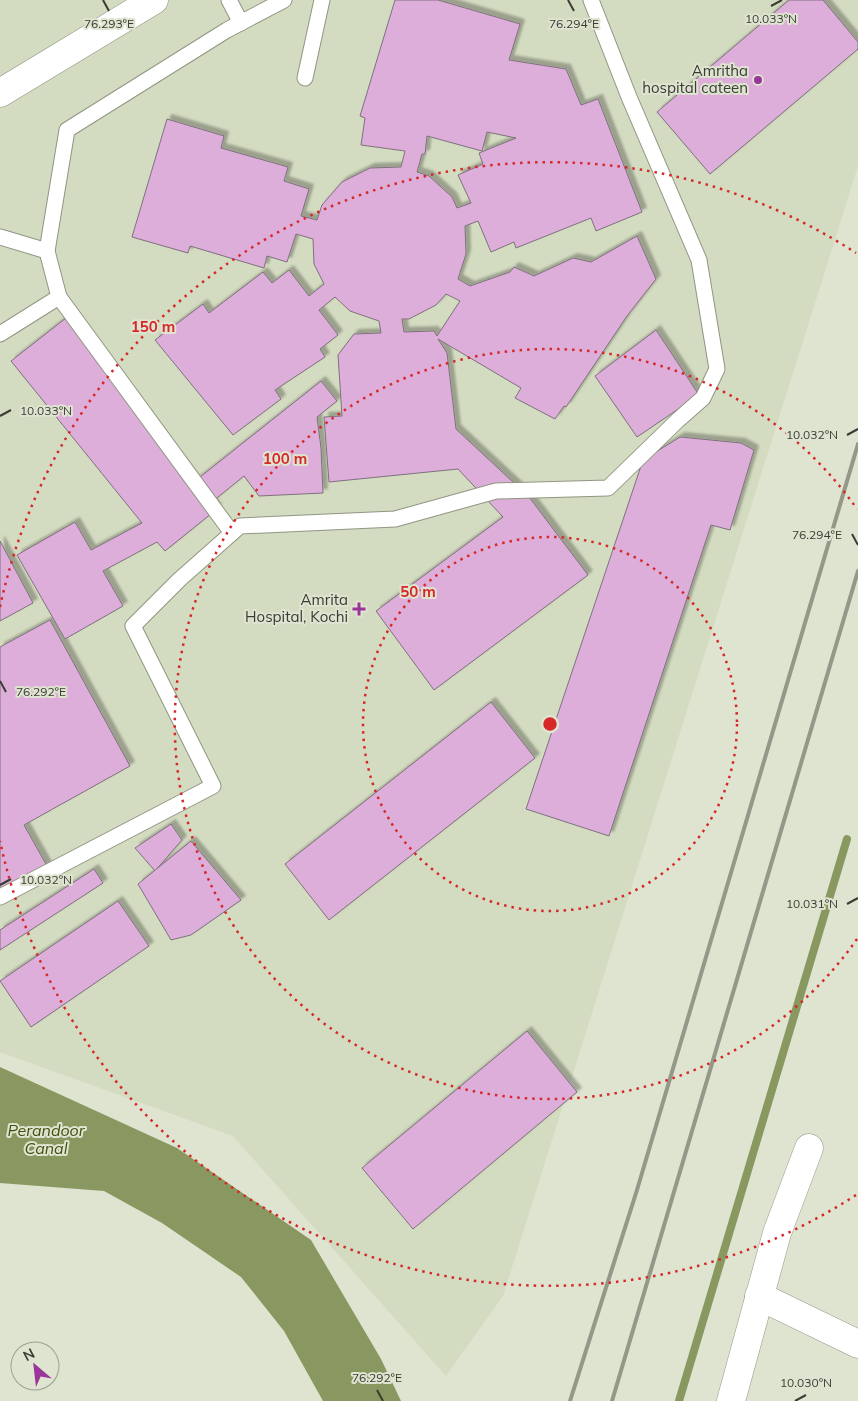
<svg xmlns="http://www.w3.org/2000/svg" width="858" height="1401" font-family="Mulish,sans-serif">
<style>
.built{fill:#d3dbc0}
.water{fill:#899860}
.lines{fill:none;stroke-linecap:round;stroke-linejoin:round}
.stream{stroke:#899860;stroke-width:8}
.building{fill:#ddaeda;stroke:#7e707d;fill-rule:evenodd;filter:url(#shadow)}
.service-casing{stroke:#909683;stroke-width:17}
.minor-casing{stroke:#909683;stroke-width:29}
.service{stroke:#fff;stroke-width:15}
.minor{stroke:#fff;stroke-width:28}
.rail{stroke:#939889;stroke-width:4}
.ticks{fill:none;stroke:#393c34;stroke-width:2}
.ring{fill:none;stroke:#d62828;stroke-width:2.5;stroke-dasharray:2.5 5}
.poi-dot{fill:#9a3599;stroke:#dee4d0;stroke-width:2}
.labels{text-anchor:middle;stroke-width:4;stroke-linejoin:round;paint-order:stroke}
.poi-label{font-size:15px;fill:#393c34;stroke:#dee4d0;text-anchor:end}
.water-label{font-size:16px;font-style:italic;fill:#42500f;stroke:#dee4d0}
.ticks-label{font-size:12px;text-anchor:middle;fill:#393c34;stroke:#dee4d0;stroke-width:4;stroke-linejoin:round;paint-order:stroke}
.centre{fill:#d62828;stroke:#dee4d0;stroke-width:2.5}
.ring-label{font-size:15px;text-anchor:middle;font-weight:bold;fill:#d62828;stroke:#dee4d0;stroke-width:4;stroke-linejoin:round;paint-order:stroke}
</style>
<defs>
<filter id="shadow"><feDropShadow dx="4.5" dy="-4.5" stdDeviation="1" flood-color="#0004"/></filter>
</defs>
<rect width="100%" height="100%" fill="#dee4d0"/>
<!-- built -->
<polygon class="built" points="0,0 858,0 858,166 503,1296 446,1376 233,1136 0,1052"/>
<!-- water -->
<polygon class="water" points="0,1067 177,1148 311,1240 381,1359 401,1401 323,1401 284,1331 241,1277 162,1223 104,1191 0,1183"/>
<g class="lines">
<!-- stream -->
<polyline class="stream" points="679,1401 847,839"/>
</g>
<!-- building -->
<g class="building">
<path d="M395,0H438L520,24L509,60L566,69L581,105L598,99L642,212L596,231L591,218L516,248L514,242L491,252L478,221L465,226L466,254L458,279L470,286L510,272L514,267L534,276L573,258L591,262L637,236L656,279L627,316L566,407L564,406L555,419L515,398L521,388L438,339L447,353L456,429L529,497L588,575L434,690L376,611L503,517L458,469L329,482L324,417L342,416L338,355L354,334L381,333L379,321L350,311L335,297L319,310L338,335L320,349L325,357L275,390L281,399L233,435L155,340L203,304L209,313L263,272L272,283L289,270L309,296L324,284L314,264L313,239L296,234L287,262L267,256L264,268L190,246L188,253L132,237L167,119L224,136L221,148L288,167L284,181L309,189L301,216L317,220L322,205L342,182L370,168L401,167L405,151L361,145L365,118L360,116ZM487,132L516,138L479,153L483,164L458,175L471,203L457,208L452,197L429,176L417,172L422,154H425L427,136L482,151ZM446,294L460,301L437,336L434,331L404,332L402,319H409L436,305Z"/>
<polygon points="789,0 823,0 858,42 858,49 710,174 657,112"/>
<polygon points="66,318 195,481 321,381 337,401 317,417 321,448 323,493 259,496 244,476 212,502 217,509 165,551 157,542 103,571 123,606 65,639 17,555 75,522 91,550 142,523 11,361"/>
<polygon points="656,330 699,395 637,437 595,376"/>
<polygon points="680,437 741,443 754,450 730,530 711,525 609,836 526,809 643,460"/>
<polygon points="0,541 33,603 0,621"/>
<polygon points="50,620 130,766 24,825 47,866 0,892 0,647"/>
<polygon points="491,702 535,758 329,920 285,864"/>
<polygon points="171,824 182,840 155,871 135,848"/>
<polygon points="191,841 241,900 191,935 171,940 138,884"/>
<polygon points="94,869 103,883 0,950 0,930"/>
<polygon points="118,901 149,946 31,1027 0,981"/>
<polygon points="527,1031 577,1092 413,1229 362,1168"/>
</g>
<g class="lines">
<!-- service casing -->
<g class="service-casing">
<g id="service">
<polyline points="229,0 241,23"/>
<polyline points="305,78 322,0"/>
<polyline points="0,237 47,251 67,130 227,30 284,0"/>
<polyline points="59,297 232,533"/>
<polyline points="0,334 59,297 47,251"/>
<polyline points="0,897 213,786 133,626 180,579 240,526 395,519 496,491 608,488 678,420 703,398 717,369 699,260 629,97 591,0"/>
</g>
</g>
<!-- minor casing -->
<g class="minor-casing">
<g id="minor">
<polyline points="0,93 154,0"/>
<polyline points="759,1296 858,1344"/>
<polyline points="731,1401 777,1233 809,1148"/>
</g>
</g>
<!-- service -->
<use href="#service" class="service"/>
<!-- minor -->
<use href="#minor" class="minor"/>
<!-- rail -->
<g class="rail">
<polyline points="570,1401 637,1190 858,444"/>
<polyline points="612,1401 858,571"/>
</g>
</g>
<!-- ticks -->
<path class="ticks" d="M103,0L109,11M568,0L574,11M771,6L782,0M0,416L11,410M847,435L858,429M852,534L858,545M0,681L6,692M0,885L11,879M847,904L858,898M377,1390L383,1401M795,1401L806,1395"/>
<!-- distance rings -->
<g class="ring">
<circle cx="550" cy="724" r="187"/>
<path d="M857 939A375 375 0 1 1 857 509"/>
<path d="M856 1195A562 562 0 0 1 0 841M0 607A562 562 0 0 1 856 253"/>
</g>
<!-- markers -->
<g class="poi-dot">
<circle cx="758" cy="80" r="5"/>
<path d="M356.5 601.5h5v5h5v5h-5v5h-5v-5h-5v-5h5z"/>
</g>
<g class="labels">
<!-- poi labels -->
<g class="poi-label">
<text x="748" y="76">Amritha<tspan x="748" dy="17">hospital cateen</tspan></text>
<text x="348" y="605">Amrita<tspan x="348" dy="17">Hospital, Kochi</tspan></text>
</g>
<!-- water labels -->
<g class="water-label">
<text x="46" y="1136">Perandoor<tspan x="46" dy="18">Canal</tspan></text>
</g>
</g>
<g class="ticks-label">
<text x="771" y="23">10.033°N</text>
<text x="109" y="28">76.293°E</text>
<text x="574" y="28">76.294°E</text>
<text x="46" y="415">10.033°N</text>
<text x="812" y="439">10.032°N</text>
<text x="817" y="539">76.294°E</text>
<text x="41" y="696">76.292°E</text>
<text x="46" y="884">10.032°N</text>
<text x="812" y="908">10.031°N</text>
<text x="377" y="1382">76.292°E</text>
<text x="806" y="1387">10.030°N</text>
</g>
<circle cx="550" cy="724" r="8" class="centre"/>
<g class="ring-label">
<text x="153" y="332">150 m</text>
<text x="285" y="464">100 m</text>
<text x="418" y="597">50 m</text>
</g>
<!-- north arrow -->
<g transform="translate(35 1366) rotate(332)"><circle r="24" fill="#dee4d0" stroke="#9ca192"/>
<path d="M0-4L9 19L0 12L-9 19Z" fill="#9a3599"/>
<text y="-8" font-size="14" font-weight="bold" text-anchor="middle" fill="#393c34">N</text>
</g>
</svg>
